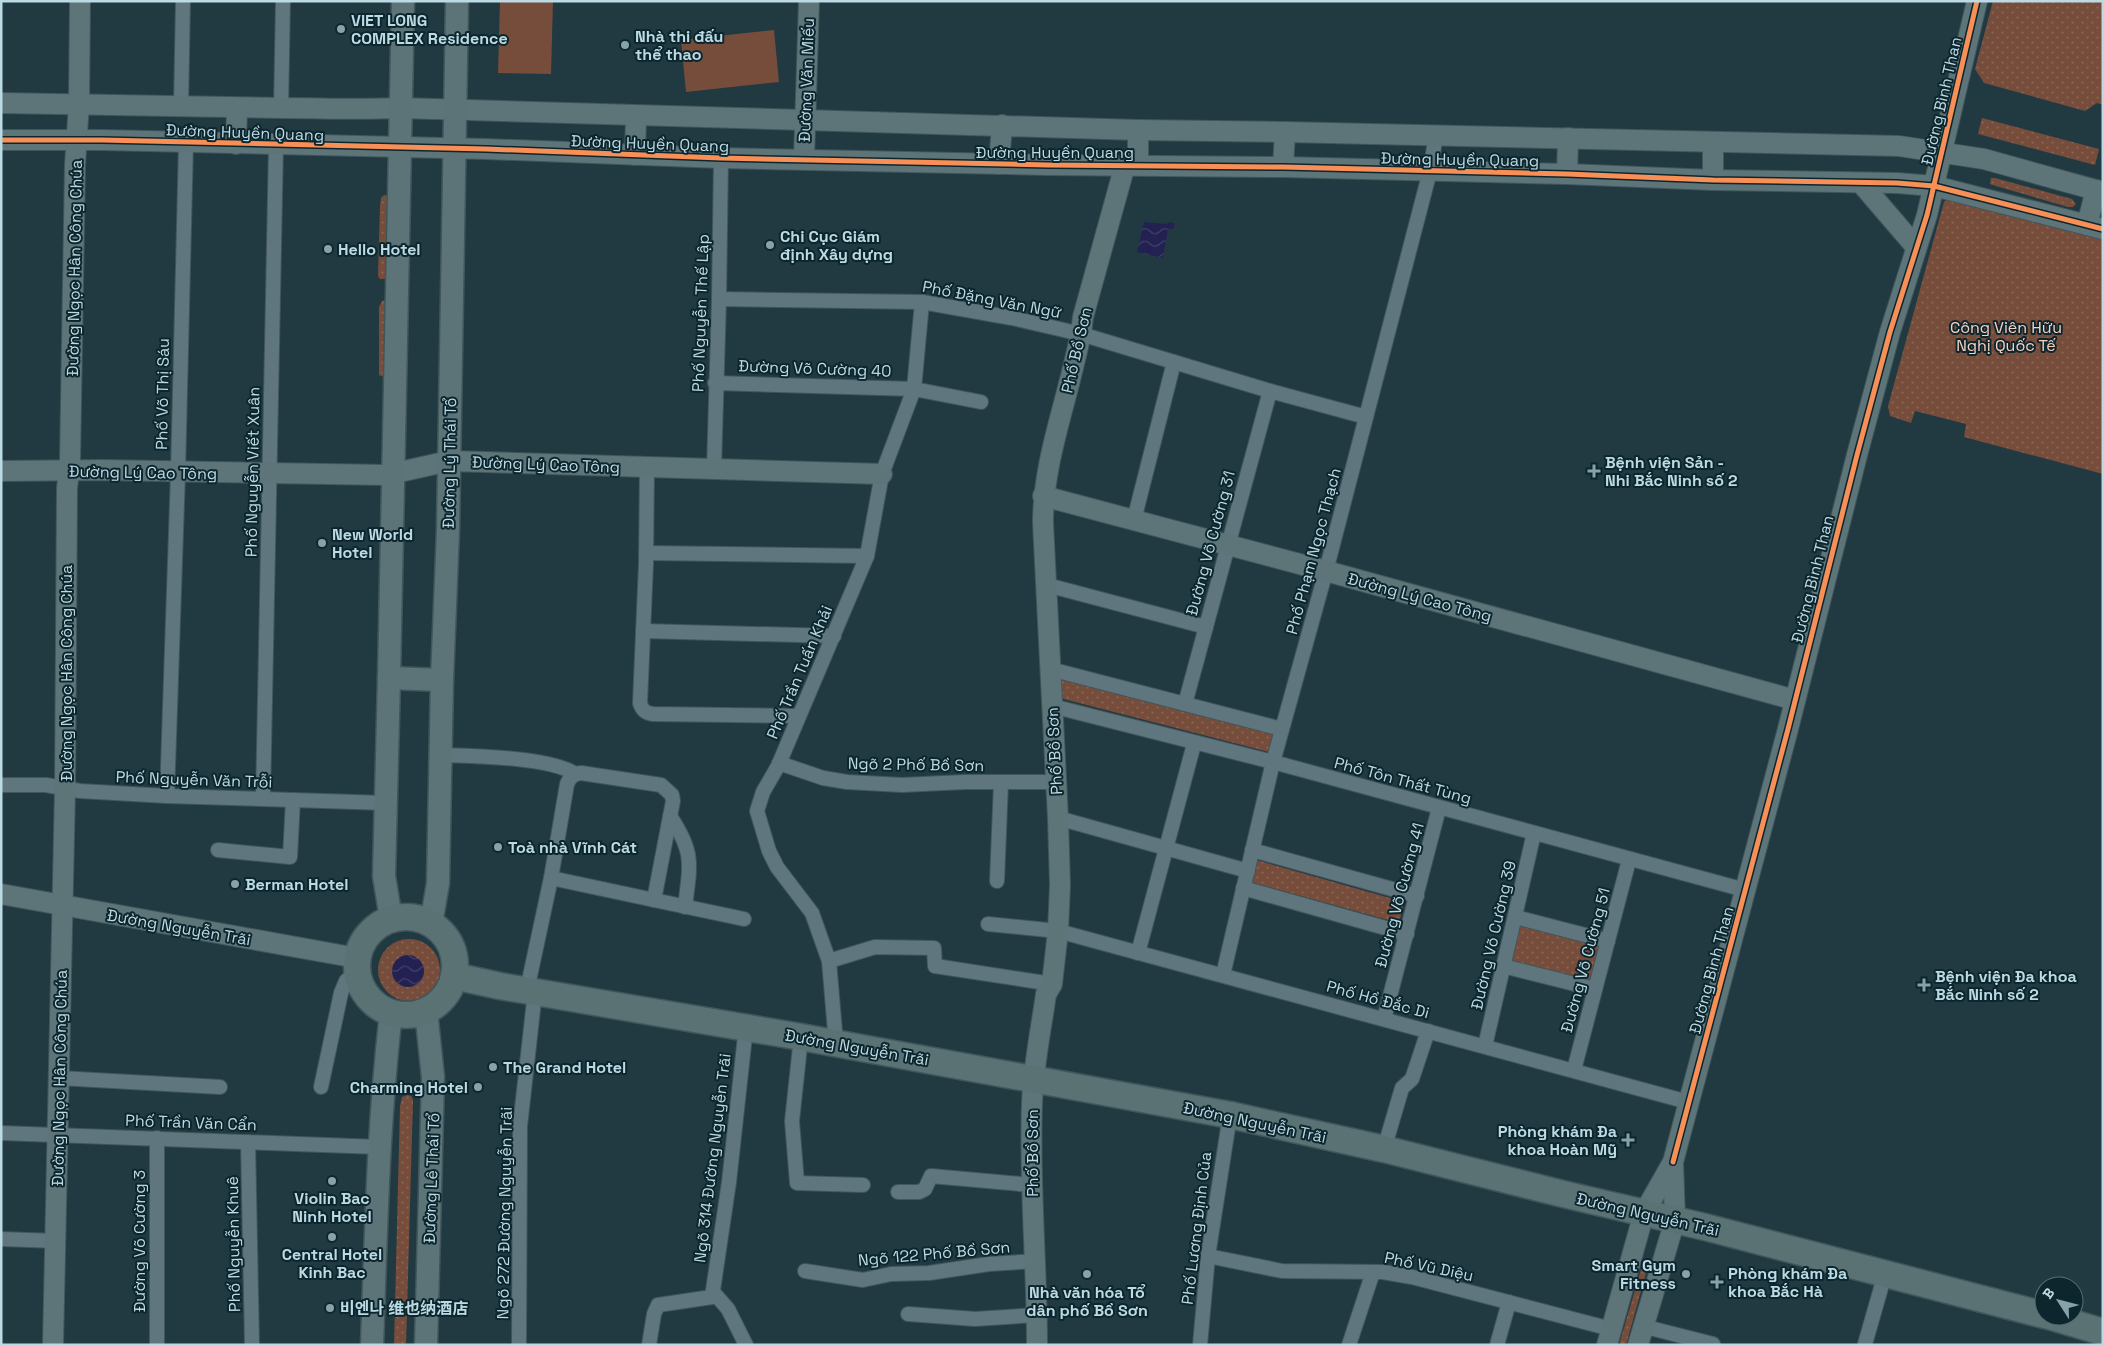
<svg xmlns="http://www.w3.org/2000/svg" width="2104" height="1346" font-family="'Space Grotesk','Noto Sans SC','Noto Sans KR',sans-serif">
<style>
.green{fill:url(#green-dots)}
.pitch{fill:#764c3b}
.water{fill:url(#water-waves)}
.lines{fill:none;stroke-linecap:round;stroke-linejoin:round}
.street-casing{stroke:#41565c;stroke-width:16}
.secondary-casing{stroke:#41565c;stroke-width:22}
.primary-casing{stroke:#41565c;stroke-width:25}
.highway-casing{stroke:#41565c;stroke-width:29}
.street{stroke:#60767e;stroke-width:14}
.secondary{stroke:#5d7579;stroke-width:20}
.primary{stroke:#5c7478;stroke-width:22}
.highway{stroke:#5a7274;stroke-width:26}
.cycleway-casing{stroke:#0d262e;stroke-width:8}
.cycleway{stroke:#f78f57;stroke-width:5}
.poi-dot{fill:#86a2ab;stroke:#0d262e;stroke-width:2}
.labels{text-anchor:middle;stroke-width:4;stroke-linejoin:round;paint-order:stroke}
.poi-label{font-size:16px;font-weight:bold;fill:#bcdae4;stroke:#0d262e;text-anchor:start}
.street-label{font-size:16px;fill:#bcdae4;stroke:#0d262e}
.park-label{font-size:16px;fill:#f7d0c1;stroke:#0d262e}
</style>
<defs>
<pattern id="green-dots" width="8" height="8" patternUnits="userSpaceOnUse" patternTransform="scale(1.25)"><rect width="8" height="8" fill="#764c3b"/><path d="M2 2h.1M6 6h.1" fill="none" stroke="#886557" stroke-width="1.8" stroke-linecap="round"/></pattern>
<pattern id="water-waves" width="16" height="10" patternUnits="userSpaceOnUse" patternTransform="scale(1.25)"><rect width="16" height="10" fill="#222151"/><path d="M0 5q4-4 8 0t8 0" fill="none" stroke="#40416a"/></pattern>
</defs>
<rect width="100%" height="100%" fill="#213a42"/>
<!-- green -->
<g class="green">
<polygon points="1993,1 2103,1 2103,105 2097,103 2085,111 1984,83 1975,69"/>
<polygon points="1982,118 2099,149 2095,165 1978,134"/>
<polygon points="1991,178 1995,178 2072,199 2076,204 2073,207 2068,207 1996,186 1990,184"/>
<polygon points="384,195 390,196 389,277 386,279 380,279 378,276 380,206 381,198"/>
<polygon points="1947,199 2103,236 2103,474 1964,437 1966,424 1915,411 1911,423 1890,416 1888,406 1944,202"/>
<polygon points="385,300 387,300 386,378 379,375 379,307 382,301"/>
<polygon points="1057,677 1274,734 1269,752 1056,697"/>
<polygon points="1256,860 1404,902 1399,923 1250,882"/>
<polygon points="1518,919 1606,942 1594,987 1507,963"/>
<circle cx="409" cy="970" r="31"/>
<polygon points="407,1095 411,1096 413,1100 406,1345 394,1345 400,1106 402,1097"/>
<polygon points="1642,1266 1646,1268 1646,1273 1626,1345 1619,1345"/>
</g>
<!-- pitch -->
<g class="pitch">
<polygon points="500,1 553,1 551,74 498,73"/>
<polygon points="774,30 779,82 686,92 681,40"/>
</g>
<!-- water -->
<g class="water">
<polygon points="1144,222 1166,224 1170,222 1175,224 1173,229 1168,229 1163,258 1137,252"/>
<circle cx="408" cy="971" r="16"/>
</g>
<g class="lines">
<!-- street casing -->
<g class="street-casing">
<g id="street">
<polyline points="181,107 183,1"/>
<polyline points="281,108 283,1"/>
<polyline points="719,299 922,302 1012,318 1081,334 1270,391 1366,417"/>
<polyline points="715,383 914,389 981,402"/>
<path d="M647,467L646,564L640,703C642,710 645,713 653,714L799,716"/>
<polyline points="714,469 719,299 721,158"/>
<polyline points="1134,520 1174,362"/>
<polyline points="646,553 867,556"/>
<polyline points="1047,585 1206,627"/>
<polyline points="643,631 834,636"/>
<polyline points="1050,669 1282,729"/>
<polyline points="1185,704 1270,391"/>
<polyline points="1052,706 1273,762 1745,890"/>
<path d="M440,755C471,756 552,757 575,774"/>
<polyline points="779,763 823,778 847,782 902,785 965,782 1055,782"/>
<polyline points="1,785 46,785 80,791 167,796 386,803"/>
<polyline points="167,796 178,473 186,143"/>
<polyline points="263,799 276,145"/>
<path d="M670,816C695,854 690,864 685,907"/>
<polyline points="1058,818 1248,871"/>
<polyline points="218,850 290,857 293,800"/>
<polyline points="1252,850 1417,896"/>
<polyline points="551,878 654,900"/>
<polyline points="997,881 1001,783"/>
<polyline points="1243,888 1407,934"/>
<polyline points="1515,917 1608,941"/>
<polyline points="988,924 1058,931 1688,1102"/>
<polyline points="1138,953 1194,744"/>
<polyline points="829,961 875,947 934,948 935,966 1052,984"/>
<polyline points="1503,966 1595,989"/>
<polyline points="1223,975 1273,762 1326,571 1430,171 1436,135"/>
<path d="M527,990L551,878L567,784C570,777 573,774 581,773L661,785L672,795L673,801L654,900L744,919"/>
<polyline points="1384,1019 1439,808"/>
<polyline points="801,1037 792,1121 797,1183 863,1185"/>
<polyline points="836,1043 829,961 812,913 777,867 769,851 757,811 763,792 778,766 867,556 882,474 914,389 922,302"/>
<polyline points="1485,1046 1534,833"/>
<polyline points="1574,1070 1629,860"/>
<polyline points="59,1078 220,1087"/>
<polyline points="321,1087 341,993 346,981 357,972"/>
<polyline points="1,1133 379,1147"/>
<polyline points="248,1142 252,1345"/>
<polyline points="1384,1149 1402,1088 1412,1079 1428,1031"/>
<polyline points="898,1192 919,1192 925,1189 931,1176 1031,1185"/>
<polyline points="1,1239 57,1241"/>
<polyline points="1208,1256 1282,1271 1383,1272 1412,1277 1611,1329"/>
<polyline points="805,1271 863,1280 891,1274 929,1273 989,1264 1036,1261"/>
<polyline points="714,1293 728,1309 746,1345"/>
<polyline points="908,1314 975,1319 1037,1315"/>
<polyline points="1642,1326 1713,1344"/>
<polyline points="1865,1344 1885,1274"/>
<polyline points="157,1345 157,1138"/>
<polyline points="519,1345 520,1126 535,992"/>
<polyline points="649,1345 654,1314 658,1305 712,1297 729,1182 746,1027"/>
<polyline points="1200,1345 1208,1256 1230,1115"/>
<polyline points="1349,1345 1373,1272"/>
<polyline points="1497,1345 1509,1302"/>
</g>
</g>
<!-- secondary casing -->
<g class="secondary-casing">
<g id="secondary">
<path d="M1,103C95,104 188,107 282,108C321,108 360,110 400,108L1138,130L1285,132L1899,146L1984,159L2103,192"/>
<polyline points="1,140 102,140 486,149 721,158 1048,165 1283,167 1567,174 1713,180 1897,183 1934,186 2103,229"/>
<polyline points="236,144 237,109"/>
<polyline points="635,155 636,117"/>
<polyline points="804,159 809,1"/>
<polyline points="999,164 1002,125"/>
<polyline points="1138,165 1138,130"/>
<polyline points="1283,167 1285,132"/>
<polyline points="1567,174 1568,138"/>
<polyline points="1713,180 1713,142"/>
<polyline points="1861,183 1916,247"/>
<polyline points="2087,225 2096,190"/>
<polyline points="1,471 103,470 386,475 449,461 882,474"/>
<polyline points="1043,496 1326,571 1795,700"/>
<polyline points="1,894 357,958"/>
<polyline points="53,1345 65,789 67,488 70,462 75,165 79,103 80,1"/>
<path d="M1037,1345C1037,1264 1029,1184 1032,1104C1033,1067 1041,1030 1046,994L1052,984L1058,931L1060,885L1058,818L1043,523C1043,474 1058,427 1070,380C1075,359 1081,339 1083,317L1125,165"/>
<polyline points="1607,1345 1644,1213 1673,1162 1788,729 1857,455 1890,332 1927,215 1977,1"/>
<polyline points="1638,1345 1675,1220 1673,1162"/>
</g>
</g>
<!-- primary casing -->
<g class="primary-casing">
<g id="primary">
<polyline points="389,678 442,680"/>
<polyline points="391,919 384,876 389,678 403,1"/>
<polyline points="431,924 438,883 442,680 448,530 457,1"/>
<polyline points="426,1011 433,1077 426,1345"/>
<path d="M372,1345C376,1234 378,1124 391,1013"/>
</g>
</g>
<!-- highway casing -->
<g class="highway-casing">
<g id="highway">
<circle cx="406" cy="966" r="49"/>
<polyline points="454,976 500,986 801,1037 1230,1115 1384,1149 1563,1194 1705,1227 2044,1315"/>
<polyline points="2049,1316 2103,1332"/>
</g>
</g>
<!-- street -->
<use href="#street" class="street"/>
<!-- secondary -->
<use href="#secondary" class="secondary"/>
<!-- primary -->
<use href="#primary" class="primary"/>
<!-- highway -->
<use href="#highway" class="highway"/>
<!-- cycleway casing -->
<g class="cycleway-casing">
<g id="cycleway">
<polyline points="1,140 102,140 486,149 721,158 1048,165 1283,167 1567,174 1713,180 1897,183 1934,186 2103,229"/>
<polyline points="1673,1162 1788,729 1857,455 1890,332 1927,215 1977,1"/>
</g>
</g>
<!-- cycleway -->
<use href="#cycleway" class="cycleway"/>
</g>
<!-- markers -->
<g class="poi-dot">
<circle cx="341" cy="29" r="5"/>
<circle cx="625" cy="45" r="5"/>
<circle cx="770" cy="245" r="5"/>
<circle cx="328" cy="249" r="5"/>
<path d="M1591.5 463.5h5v5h5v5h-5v5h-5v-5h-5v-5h5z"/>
<circle cx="322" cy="543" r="5"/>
<circle cx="498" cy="847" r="5"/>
<circle cx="235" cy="884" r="5"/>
<path d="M1921.5 977.5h5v5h5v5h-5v5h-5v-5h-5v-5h5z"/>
<circle cx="493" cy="1067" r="5"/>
<circle cx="478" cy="1087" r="5"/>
<path d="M1625.5 1132.5h5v5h5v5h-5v5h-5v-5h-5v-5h5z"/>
<circle cx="332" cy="1181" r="5"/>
<circle cx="332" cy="1237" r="5"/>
<circle cx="1087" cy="1274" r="5"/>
<circle cx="1686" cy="1274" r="5"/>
<path d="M1714.5 1274.5h5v5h5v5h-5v5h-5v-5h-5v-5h5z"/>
<circle cx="330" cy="1308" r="5"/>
</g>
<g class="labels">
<!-- poi labels -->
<g class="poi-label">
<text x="351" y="26">VIET LONG<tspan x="351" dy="18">COMPLEX Residence</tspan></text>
<text x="635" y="42">Nhà thi đấu<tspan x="635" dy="18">thể thao</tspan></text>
<text x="780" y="242">Chi Cục Giám<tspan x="780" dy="18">định Xây dựng</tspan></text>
<text x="338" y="255">Hello Hotel</text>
<text x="1605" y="468">Bệnh viện Sản -<tspan x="1605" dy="18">Nhi Bắc Ninh số 2</tspan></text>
<text x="332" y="540">New World<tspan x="332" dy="18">Hotel</tspan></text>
<text x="508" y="853">Toà nhà Vĩnh Cát</text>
<text x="245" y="890">Berman Hotel</text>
<text x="1935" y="982">Bệnh viện Đa khoa<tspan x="1935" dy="18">Bắc Ninh số 2</tspan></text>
<text x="503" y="1073">The Grand Hotel</text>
<text x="468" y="1093" text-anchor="end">Charming Hotel</text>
<text x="1617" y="1137" text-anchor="end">Phòng khám Đa<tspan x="1617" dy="18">khoa Hoàn Mỹ</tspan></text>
<text x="332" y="1204" text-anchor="middle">Violin Bac<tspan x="332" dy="18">Ninh Hotel</tspan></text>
<text x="332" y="1260" text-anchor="middle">Central Hotel<tspan x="332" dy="18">Kinh Bac</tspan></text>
<text x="1676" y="1271" text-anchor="end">Smart Gym<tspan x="1676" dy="18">Fitness</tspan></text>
<text x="1728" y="1279">Phòng khám Đa<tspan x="1728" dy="18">khoa Bắc Hà</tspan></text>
<text x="1087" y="1298" text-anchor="middle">Nhà văn hóa Tổ<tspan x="1087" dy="18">dân phố Bồ Sơn</tspan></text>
<text x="340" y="1314">비엔나 维也纳酒店</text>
</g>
<!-- street labels -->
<g class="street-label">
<text transform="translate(806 80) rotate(-88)" y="6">Đường Văn Miếu</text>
<text transform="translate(1941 101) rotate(-77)" y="6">Đường Bình Than</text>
<text transform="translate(245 132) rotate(2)" y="6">Đường Huyền Quang</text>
<text transform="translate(650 143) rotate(2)" y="6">Đường Huyền Quang</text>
<text x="1055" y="158">Đường Huyền Quang</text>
<text transform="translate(1460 159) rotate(1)" y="6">Đường Huyền Quang</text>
<text transform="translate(74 268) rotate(-89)" y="6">Đường Ngọc Hân Công Chúa</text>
<text transform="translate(992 299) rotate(11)" y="6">Phố Đặng Văn Ngữ</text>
<text transform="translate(700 313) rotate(-88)" y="6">Phố Nguyễn Thế Lập</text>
<text transform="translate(1076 350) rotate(-77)" y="6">Phố Bồ Sơn</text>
<text transform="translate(815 368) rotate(2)" y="6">Đường Võ Cường 40</text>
<text transform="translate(162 394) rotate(-89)" y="6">Phố Võ Thị Sáu</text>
<text transform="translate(449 463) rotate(-89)" y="6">Đường Lý Thái Tổ</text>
<text transform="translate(546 464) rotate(2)" y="6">Đường Lý Cao Tông</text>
<text transform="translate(143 472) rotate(1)" y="6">Đường Lý Cao Tông</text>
<text transform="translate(252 472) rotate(-89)" y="6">Phố Nguyễn Viết Xuân</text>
<text transform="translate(1210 543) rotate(-75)" y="6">Đường Võ Cường 31</text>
<text transform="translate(1313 551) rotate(-75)" y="6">Phố Phạm Ngọc Thạch</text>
<text transform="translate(1812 579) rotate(-76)" y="6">Đường Bình Than</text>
<text transform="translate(1420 597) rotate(15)" y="6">Đường Lý Cao Tông</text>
<text transform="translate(799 672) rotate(-67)" y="6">Phố Trần Tuấn Khải</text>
<text transform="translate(66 673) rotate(-90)" y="6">Đường Ngọc Hân Công Chúa</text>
<text transform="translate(1054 751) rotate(-93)" y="6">Phố Bồ Sơn</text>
<text transform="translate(916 764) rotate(1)" y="6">Ngõ 2 Phố Bồ Sơn</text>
<text transform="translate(194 779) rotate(2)" y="6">Phố Nguyễn Văn Trỗi</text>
<text transform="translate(1403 780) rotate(15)" y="6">Phố Tôn Thất Tùng</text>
<text transform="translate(1399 895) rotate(-75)" y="6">Đường Võ Cường 41</text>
<text transform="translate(179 927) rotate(10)" y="6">Đường Nguyễn Trãi</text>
<text transform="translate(1493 935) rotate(-77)" y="6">Đường Võ Cường 39</text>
<text transform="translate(1585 960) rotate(-75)" y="6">Đường Võ Cường 51</text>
<text transform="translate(1711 970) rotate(-75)" y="6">Đường Bình Than</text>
<text transform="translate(1378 999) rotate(15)" y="6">Phố Hồ Đắc Di</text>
<text transform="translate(857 1047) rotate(10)" y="6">Đường Nguyễn Trãi</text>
<text transform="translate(59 1078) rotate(-89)" y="6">Đường Ngọc Hân Công Chúa</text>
<text transform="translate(191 1122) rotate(2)" y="6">Phố Trần Văn Cẩn</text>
<text transform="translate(1255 1122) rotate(12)" y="6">Đường Nguyễn Trãi</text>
<text transform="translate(1032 1153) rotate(-90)" y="6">Phố Bồ Sơn</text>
<text transform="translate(712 1158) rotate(-83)" y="6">Ngõ 314 Đường Nguyễn Trãi</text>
<text transform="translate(431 1178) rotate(-88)" y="6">Đường Lê Thái Tổ</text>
<text transform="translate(504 1213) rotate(-89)" y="6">Ngõ 272 Đường Nguyễn Trãi</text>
<text transform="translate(1648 1214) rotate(13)" y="6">Đường Nguyễn Trãi</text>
<text transform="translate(1196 1228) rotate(-83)" y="6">Phố Lương Định Của</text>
<text transform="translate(139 1241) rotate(-90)" y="6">Đường Võ Cường 3</text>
<text transform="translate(233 1244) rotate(-91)" y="6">Phố Nguyễn Khuê</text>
<text transform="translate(934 1253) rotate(-5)" y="6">Ngõ 122 Phố Bồ Sơn</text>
<text transform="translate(1429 1266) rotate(12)" y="6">Phố Vũ Diệu</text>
</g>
<!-- park labels -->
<g class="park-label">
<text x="2006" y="333">Công Viên Hữu<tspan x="2006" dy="18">Nghị Quốc Tế</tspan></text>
</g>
</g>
<!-- border -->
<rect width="2104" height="1346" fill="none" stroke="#bcdae4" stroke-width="5"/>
<!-- north arrow -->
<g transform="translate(2059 1301) rotate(306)"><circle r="24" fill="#0d262e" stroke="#536e77"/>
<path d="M0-4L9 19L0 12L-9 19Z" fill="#86a2ab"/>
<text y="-8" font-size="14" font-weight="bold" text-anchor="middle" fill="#bcdae4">B</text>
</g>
</svg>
